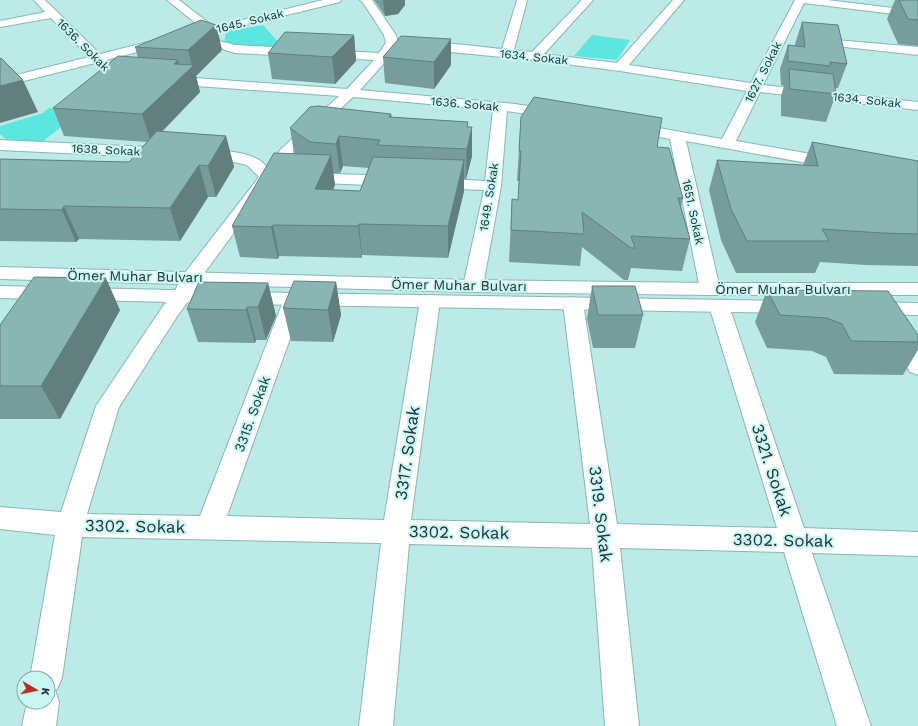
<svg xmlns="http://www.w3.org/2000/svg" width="918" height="726" font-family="'Work Sans',sans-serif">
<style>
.green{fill:#5be6e0}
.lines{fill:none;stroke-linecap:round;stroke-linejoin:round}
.minor-casing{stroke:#89b6b3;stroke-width:2}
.major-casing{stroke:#89b6b3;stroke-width:2}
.minor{fill:#fff;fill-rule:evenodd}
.major{fill:#fff;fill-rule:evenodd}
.wall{fill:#769d9a;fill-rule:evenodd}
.shaded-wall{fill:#607f7d}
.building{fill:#89b6b3;stroke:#607f7d}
.labels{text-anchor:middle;stroke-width:4;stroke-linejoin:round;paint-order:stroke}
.far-street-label{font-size:12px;fill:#223433;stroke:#c8f7f4}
.street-label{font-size:14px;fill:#223433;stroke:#c8f7f4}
.near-street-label{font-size:17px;fill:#223433;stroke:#c8f7f4}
</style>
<rect width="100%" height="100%" fill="#bbeae7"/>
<!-- green -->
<g class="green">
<polygon points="263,25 281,45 273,48 224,45 226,31"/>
<polygon points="592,35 630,40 617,60 574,56"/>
<polygon points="49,108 81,111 42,142 6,139 0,134 0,126 43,113"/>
</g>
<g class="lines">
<!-- minor casing -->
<g class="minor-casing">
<g id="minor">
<polygon points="34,0 45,0 100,54 164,38 168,40 170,42 168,44 106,60 117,71 137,75 138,78 137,81 132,82 109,77 95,63 0,87 0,79 89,57 51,18 0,27 0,21 45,12"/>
<path d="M167,0H179L214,27L323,0H341L340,2L217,32L219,41L235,45L379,53L386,43L384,35L364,4L360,0H372L396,35L398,43L394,49C428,37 467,46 502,49L517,0H527L514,50L532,52L582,0H593L544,54L617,63L673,0H684L629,65L751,83L795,0H827L918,11V17L804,3L763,85L918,102V110L760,92L736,141L834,158L840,160L842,163L840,166L834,168L686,141L720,289L717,293L710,295L703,293L700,289L670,139L625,130L623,127L625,124L630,123L722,139L747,91L620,71L535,60L429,50H413L387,60L360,90L515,104L556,110L561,111L563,114L561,117L556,118L507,111L501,186L483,286L480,290L473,292L466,290L463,286L484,190L434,188L428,186L426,183L428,180L434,178L485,181L493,110L353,97L291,155L279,172L394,176L400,178L402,181L400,184L394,186L272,181L200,279L192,296L178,315L119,407L87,514L200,516L284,299L287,295L294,293L301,295L304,299L227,516L384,520L420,301L423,297L430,295L437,297L440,301L411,520L590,524L563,303L566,299L573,297L580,299L583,303L617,524L777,528L709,306L712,301L719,300L726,301L729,306L804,528L918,532V556L812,553L871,726H837L784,552L620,548L639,726H605L592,548L409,544L393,726H359L381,543L82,537L62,678L57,689L55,690L59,702L56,726H22L27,702H48V678H30L55,535L0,529V507L61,512L96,406L100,400L163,306L173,294L184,274L259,177L247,165L229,161L196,158L193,155L196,152C211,148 243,151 257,159C261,160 264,164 267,167L281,149L339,96L168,84L163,83L162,80L163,77L168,76L347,89L374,60L235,53L209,45L206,35L197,37L193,36L191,34L193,32L203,29Z"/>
<polygon points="812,38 918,47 918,55 808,43 806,41 808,39"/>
<polygon points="0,140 169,148 174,150 177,153 174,156 169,158 0,150"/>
<polygon points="898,325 905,327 918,348 918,375 910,372 887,332 891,327"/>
</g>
</g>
<!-- major casing -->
<g class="major-casing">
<g id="major">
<polygon points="0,267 473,280 710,283 918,283 918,295 710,295 473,292 0,279"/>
<polygon points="0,286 294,293 791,301 798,302 801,307 798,312 791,313 294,305 0,298"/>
<polygon points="871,302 918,303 918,315 871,314 864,313 861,308 864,303"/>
</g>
</g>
<!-- minor -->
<use href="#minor" class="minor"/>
<!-- major -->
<use href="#major" class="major"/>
</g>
<!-- wall -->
<g class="wall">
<polygon points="374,0 405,0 405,5 398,14 385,16"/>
<polygon points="895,0 918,0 918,46 898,44 887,19"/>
<polygon points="802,22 847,64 838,88 835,88 836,94 826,122 781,116 781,96 784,86 781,85 780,69 788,45 795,46 795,44"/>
<polygon points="216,25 222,50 196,76 200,92 162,132 226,136 234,167 216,197 208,197 180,241 79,239 76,242 0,241 0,159 129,162 147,142 64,136 53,108 138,58 135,47"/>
<polygon points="354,35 356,61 335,84 272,79 268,53"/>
<polygon points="401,36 451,65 434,89 385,83 383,57"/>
<path d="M391,114L392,117L468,122V127L472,156L466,179H464V191L448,258L362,255V258L279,256L278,259L240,257L232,226L294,154L290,128ZM343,166L369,168L360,191L333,190L335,185L333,173H340Z"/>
<polygon points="521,117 657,147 683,198 681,207 690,239 682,271 631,268 628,280 624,280 582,247 580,266 509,262 512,199 518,200 519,181 517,181"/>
<polygon points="812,142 918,161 918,266 866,265 820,262 815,273 736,273 721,240 709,190 717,160 803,165"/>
<polygon points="336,282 341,315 333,342 291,341 283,308"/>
<polygon points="268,283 276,316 266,340 256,340 255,343 198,342 187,309"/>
<polygon points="592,286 643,315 635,348 593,348 587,319"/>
<polygon points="767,290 918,335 918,350 903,375 834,374 826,357 812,351 767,348 755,322"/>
<polygon points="120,310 60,419 0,419 0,325"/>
</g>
<!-- shaded-wall -->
<g class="shaded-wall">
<polygon points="383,0 405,0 405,5 398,14 385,16"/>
<polygon points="216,25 222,50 196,76 200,92 151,142 142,114 174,64 178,60 182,76 192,66 188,50"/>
<polygon points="354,35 356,61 335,84 332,57"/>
<polygon points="451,39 451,65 434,89 434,62"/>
<polygon points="23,80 38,112 0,123 0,86"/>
<polygon points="468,122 468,144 472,127 472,156 466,179 467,127"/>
<polygon points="226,136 234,167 216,197 208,166"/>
<polygon points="339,136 343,166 340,173 336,144"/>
<polygon points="331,155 335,185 320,220 315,189"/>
<polygon points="464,160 464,191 448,258 448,226"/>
<polygon points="199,165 208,197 180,241 170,208"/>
<polygon points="64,206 79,239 76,242 62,210"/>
<polygon points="359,224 362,255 362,258 358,226"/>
<polygon points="273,225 279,256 278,259 271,227"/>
<polygon points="106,278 120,310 60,419 41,386"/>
<polygon points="336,282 341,315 333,342 328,310"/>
<polygon points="268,283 276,316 266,340 258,307"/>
<polygon points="247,307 256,340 255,343 246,310"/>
</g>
<!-- building -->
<g class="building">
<polygon points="899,0 918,0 918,20 908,19"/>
<polygon points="201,20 216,25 188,50 135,47"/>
<polygon points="802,22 838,25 847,64 830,62 830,66 788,61 788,45 805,47"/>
<polygon points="285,32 354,35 332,57 268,53"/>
<polygon points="401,36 451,39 434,62 383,57"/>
<polygon points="118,56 178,60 174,64 194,65 142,114 53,108"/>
<polygon points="1,58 23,80 0,86 0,59"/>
<polygon points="789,69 833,74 836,94 790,89"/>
<polygon points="534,97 662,118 657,147 669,148 683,198 678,198 690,239 631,236 635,248 631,248 582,212 584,234 511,230 512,199 518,200 521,151 519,151 521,117"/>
<polygon points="318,106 391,114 389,117 468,122 467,127 472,127 467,149 377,145 380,140 339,136 336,144 310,142 290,128 310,107"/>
<polygon points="157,131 226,136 208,166 199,165 170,208 64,206 62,210 0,209 0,159 129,162"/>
<polygon points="812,142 918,161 918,234 882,233 822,229 829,241 747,241 731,209 717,160 818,166"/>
<polygon points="274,153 331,155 315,189 360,191 373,157 464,160 448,226 359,224 358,226 273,225 271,227 232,226"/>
<polygon points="34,277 106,278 41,386 0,386 0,325"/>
<polygon points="294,281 336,282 328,310 283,308"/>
<polygon points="199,282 268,283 258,307 247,307 246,310 187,309"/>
<polygon points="592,286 635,286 643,315 598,315"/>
<polygon points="767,290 888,291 918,335 918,342 851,341 842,324 827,318 780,315"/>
</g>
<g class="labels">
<!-- far-street labels -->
<g class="far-street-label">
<text transform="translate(250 21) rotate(-14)" y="4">1645. Sokak</text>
<text transform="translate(83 45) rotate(45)" y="4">1636. Sokak</text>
<text transform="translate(534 57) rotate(6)" y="4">1634. Sokak</text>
<text transform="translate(763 72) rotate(-63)" y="4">1627. Sokak</text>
<text transform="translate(867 100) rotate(6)" y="4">1634. Sokak</text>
<text transform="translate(465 104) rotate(5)" y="4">1636. Sokak</text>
<text transform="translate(106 150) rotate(3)" y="4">1638. Sokak</text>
<text transform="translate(489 197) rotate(-81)" y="4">1649. Sokak</text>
<text transform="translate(693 212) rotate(78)" y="4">1651. Sokak</text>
</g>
<!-- street labels -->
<g class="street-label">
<text transform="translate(135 276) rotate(1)" y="5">Ömer Muhar Bulvarı</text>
<text transform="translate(459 285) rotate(1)" y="5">Ömer Muhar Bulvarı</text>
<text x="783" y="294">Ömer Muhar Bulvarı</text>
<text transform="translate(252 414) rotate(-70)" y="5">3315. Sokak</text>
</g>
<!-- near-street labels -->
<g class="near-street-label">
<text transform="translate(407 453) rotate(-82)" y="6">3317. Sokak</text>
<text transform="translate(772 470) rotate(72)" y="6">3321. Sokak</text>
<text transform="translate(601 514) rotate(83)" y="6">3319. Sokak</text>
<text transform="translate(135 526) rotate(1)" y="6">3302. Sokak</text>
<text transform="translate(459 532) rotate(1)" y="6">3302. Sokak</text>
<text transform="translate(783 540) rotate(1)" y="6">3302. Sokak</text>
</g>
</g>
<!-- north arrow -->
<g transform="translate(36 690) rotate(99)"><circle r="19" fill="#c8f7f4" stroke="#86a9a7"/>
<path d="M0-3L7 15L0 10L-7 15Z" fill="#bd2f24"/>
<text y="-6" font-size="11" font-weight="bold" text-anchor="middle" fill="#223433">K</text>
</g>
</svg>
